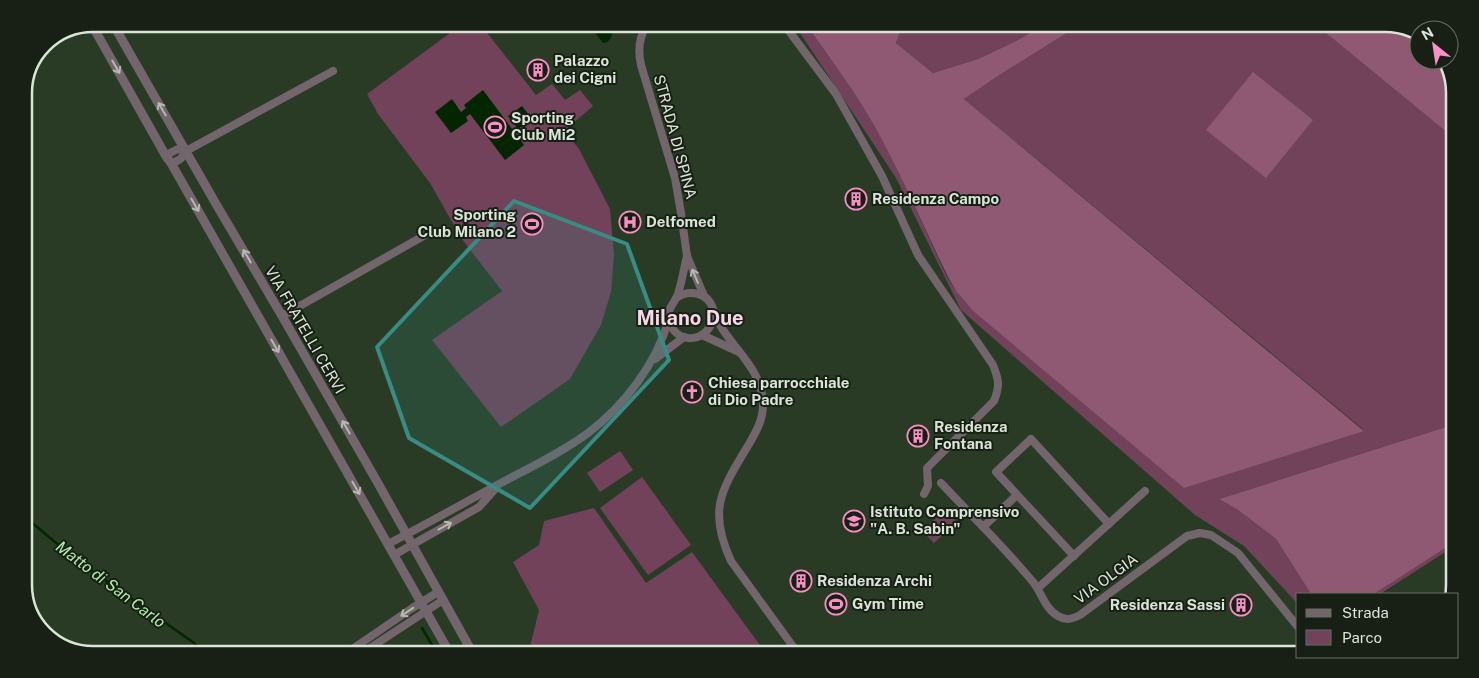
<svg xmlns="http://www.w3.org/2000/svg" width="1479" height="678" font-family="'Public Sans',sans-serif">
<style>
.green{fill:#714259}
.forest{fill:#8f5873}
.water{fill:#022600}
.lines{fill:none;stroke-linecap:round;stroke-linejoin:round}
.stream{stroke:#022600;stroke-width:2.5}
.minor{stroke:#72656b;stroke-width:8}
.tertiary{stroke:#72656b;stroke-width:9}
.oneway{stroke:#b6b8b1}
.marked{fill:#388c83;fill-opacity:0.2;stroke:#388c83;stroke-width:4;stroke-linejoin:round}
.labels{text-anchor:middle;stroke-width:4;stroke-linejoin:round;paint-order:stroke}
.poi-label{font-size:15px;font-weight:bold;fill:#dae5d7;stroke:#182016;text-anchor:start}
.street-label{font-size:15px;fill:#dae5d7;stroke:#182016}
.water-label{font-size:16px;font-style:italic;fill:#b1eba5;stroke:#182016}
.district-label{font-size:20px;font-weight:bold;fill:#f8d8e6;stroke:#182016}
.rim{fill:none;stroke:#dae5d7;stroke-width:2.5}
</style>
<rect width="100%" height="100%" fill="#293b25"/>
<!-- green -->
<g class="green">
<polygon points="461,25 481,25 536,95 552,84 565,100 580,90 593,106 564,131 579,149 610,209 614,254 611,292 601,325 570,379 501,427 432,340 502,291 461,238 430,183 378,114 367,94"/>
<path d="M796,27H808C831,60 856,93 876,129C902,177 924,227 947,277L956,291L972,310L1364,430L964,99L998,76L1075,28L1321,29L1455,139L1452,425L1219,499L1238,510L1276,539L1311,594H1298V604L1244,546L1195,515L961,310L896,178Z"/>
<polygon points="902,27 1039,28 1016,41 978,59 933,73 896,43"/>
<polygon points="620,451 633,470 600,492 587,473"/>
<polygon points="642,477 691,545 648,575 600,508"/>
<polygon points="594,508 646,583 692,552 765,652 529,651 539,610 513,562 539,545 544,521"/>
<polygon points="945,510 957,522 934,543 922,531"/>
<polygon points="1450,545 1450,549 1380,594 1374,594"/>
</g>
<!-- forest -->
<g class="forest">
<path d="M808,27H902L896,43L933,73L978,59L1016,41L1039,28H1075L998,76L964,99L1364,431L1184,488L972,310L956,291L948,277C924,227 902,177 876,129C856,93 831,60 808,27Z"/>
<polygon points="1321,29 1412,29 1419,35 1419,60 1445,60 1455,90 1455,139"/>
<polygon points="1253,72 1313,120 1266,178 1206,130"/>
<polygon points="1452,425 1450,545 1374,594 1311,594 1276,539 1238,510 1219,499"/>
</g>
<!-- water -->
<g class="water">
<path d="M590,26H610L613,32C611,37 610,43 603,43Z"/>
<polygon points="483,90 524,145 505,160 470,114 466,117 468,121 451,133 435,112 452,99 461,112 466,108 464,105"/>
<polygon points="522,106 532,119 518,129 508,116"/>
</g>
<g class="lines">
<!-- stream -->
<g class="stream">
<polyline points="24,516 74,558 194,643 200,649"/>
<polyline points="422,628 435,650"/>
</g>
<!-- minor -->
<g class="minor">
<path d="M646,26C639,38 638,52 641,65L675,178L681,213L687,256L704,296"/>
<path d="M786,27L836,94L882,176L918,255L993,365C999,380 1000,386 994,401L927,468L928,486L924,494"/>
<polyline points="186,151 333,71"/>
<polyline points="167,158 170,153 178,149 186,151"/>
<path d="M171,163C179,161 182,159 186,151"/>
<path d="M687,256C684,268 682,281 678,294C675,303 667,308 669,318C672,345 710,346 714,314"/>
<path d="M676,298C689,289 708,292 713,309C724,345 763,364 763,405C763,420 756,432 749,444C722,489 707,509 731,561L797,652"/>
<polyline points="282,316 427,234"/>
<polyline points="702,335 739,352"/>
<polyline points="655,359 684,337"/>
<path d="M941,483C972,516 1005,548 1033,582C1042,593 1045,609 1058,616C1066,621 1072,619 1080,615L1187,536L1200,533L1211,535L1238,553L1298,627"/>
<polyline points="983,527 1017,495"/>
<path d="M388,544C425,525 462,504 499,484C529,468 561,453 588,433C625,405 656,364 669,319"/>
<polyline points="394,555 479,507 496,488"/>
<polyline points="1074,556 996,472 1031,439 1109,524"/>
<polyline points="1038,588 1145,491"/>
<polyline points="351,650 411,609 438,592"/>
<polyline points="367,650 443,600"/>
</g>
<!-- tertiary -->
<g class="tertiary">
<polyline points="113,24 216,204 282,316 379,485 471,650"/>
<polyline points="92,25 167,158 171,163 448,650"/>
</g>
</g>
<!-- one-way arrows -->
<defs><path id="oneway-shaft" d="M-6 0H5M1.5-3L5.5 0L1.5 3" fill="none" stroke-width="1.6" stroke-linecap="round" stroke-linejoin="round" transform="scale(1.25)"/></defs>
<g class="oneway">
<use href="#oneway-shaft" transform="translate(116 67) rotate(60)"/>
<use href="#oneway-shaft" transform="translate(162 109) rotate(-120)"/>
<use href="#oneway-shaft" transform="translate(195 205) rotate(60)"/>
<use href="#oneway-shaft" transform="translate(247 256) rotate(-121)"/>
<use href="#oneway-shaft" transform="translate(695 276) rotate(-113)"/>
<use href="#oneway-shaft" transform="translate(275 346) rotate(60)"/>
<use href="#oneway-shaft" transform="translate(346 427) rotate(-120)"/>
<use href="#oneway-shaft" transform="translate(356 488) rotate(60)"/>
<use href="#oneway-shaft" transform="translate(445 526) rotate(-29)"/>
<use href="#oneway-shaft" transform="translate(407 612) rotate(146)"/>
</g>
<!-- marked area -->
<path class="marked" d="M514,201L627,244L669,360L530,508L409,438L377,347Z"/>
<!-- icons -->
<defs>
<g id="building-ring" transform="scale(1.125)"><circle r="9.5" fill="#182016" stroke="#fb8fc5" stroke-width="1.5"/><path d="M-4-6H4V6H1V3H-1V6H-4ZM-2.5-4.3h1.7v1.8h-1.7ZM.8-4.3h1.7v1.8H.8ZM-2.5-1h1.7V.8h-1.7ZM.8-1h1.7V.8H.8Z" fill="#fb8fc5"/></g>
<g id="stadium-ring" transform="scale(1.125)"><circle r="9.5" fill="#182016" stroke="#fb8fc5" stroke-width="1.5"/><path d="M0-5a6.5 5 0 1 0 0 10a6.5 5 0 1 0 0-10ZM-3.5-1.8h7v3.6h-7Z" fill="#fb8fc5"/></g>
<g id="hospital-ring" transform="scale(1.125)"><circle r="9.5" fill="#182016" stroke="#fb8fc5" stroke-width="1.5"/><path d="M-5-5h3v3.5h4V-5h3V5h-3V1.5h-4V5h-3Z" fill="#fb8fc5"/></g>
<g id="church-ring" transform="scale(1.125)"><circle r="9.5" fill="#182016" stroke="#fb8fc5" stroke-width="1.5"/><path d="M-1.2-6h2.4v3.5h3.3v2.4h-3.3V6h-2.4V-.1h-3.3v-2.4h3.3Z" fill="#fb8fc5"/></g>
<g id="school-ring" transform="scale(1.125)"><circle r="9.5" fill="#182016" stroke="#fb8fc5" stroke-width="1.5"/><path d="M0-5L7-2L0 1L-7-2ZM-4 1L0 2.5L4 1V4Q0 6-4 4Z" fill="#fb8fc5"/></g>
</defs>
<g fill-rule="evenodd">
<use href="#building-ring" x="538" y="70"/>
<use href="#stadium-ring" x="495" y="127"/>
<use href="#building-ring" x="856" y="199"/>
<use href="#hospital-ring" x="630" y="222"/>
<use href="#stadium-ring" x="532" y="224"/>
<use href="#church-ring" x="692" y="392"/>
<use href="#building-ring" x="918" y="436"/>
<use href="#school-ring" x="854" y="521"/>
<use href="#building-ring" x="801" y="581"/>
<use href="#stadium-ring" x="836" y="604"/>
<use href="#building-ring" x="1241" y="605"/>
</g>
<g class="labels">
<!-- poi labels -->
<g class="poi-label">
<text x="554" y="66">Palazzo<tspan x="554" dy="17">dei Cigni</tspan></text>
<text x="511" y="123">Sporting<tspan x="511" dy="17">Club Mi2</tspan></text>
<text x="872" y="204">Residenza Campo</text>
<text x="516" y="220" text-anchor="end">Sporting<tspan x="516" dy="17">Club Milano 2</tspan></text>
<text x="646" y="227">Delfomed</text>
<text x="708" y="388">Chiesa parrocchiale<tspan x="708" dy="17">di Dio Padre</tspan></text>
<text x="934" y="432">Residenza<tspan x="934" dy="17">Fontana</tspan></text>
<text x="870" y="517">Istituto Comprensivo<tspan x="870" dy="17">"A. B. Sabin"</tspan></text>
<text x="817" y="586">Residenza Archi</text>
<text x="852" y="609">Gym Time</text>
<text x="1225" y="610" text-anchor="end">Residenza Sassi</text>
</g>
<!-- street labels -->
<g class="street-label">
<text transform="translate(675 137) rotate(75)" y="5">STRADA DI SPINA</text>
<text transform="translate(305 330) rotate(60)" y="5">VIA FRATELLI CERVI</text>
<text transform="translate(1106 579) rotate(-36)" y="5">VIA OLGIA</text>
</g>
<!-- water labels -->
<g class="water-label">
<text transform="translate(111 584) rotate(37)" y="6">Matto di San Carlo</text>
</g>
<!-- district labels -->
<g class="district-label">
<text x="690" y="325">Milano Due</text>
</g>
</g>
<!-- crop -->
<path d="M0 0H1479V678H0ZM93 32H1385A61 61 0 0 1 1446 93V585A61 61 0 0 1 1385 646H93A61 61 0 0 1 32 585V93A61 61 0 0 1 93 32Z" fill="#182016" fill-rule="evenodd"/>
<path class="rim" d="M93 32H1385A61 61 0 0 1 1446 93V585A61 61 0 0 1 1385 646H93A61 61 0 0 1 32 585V93A61 61 0 0 1 93 32Z"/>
<!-- legend -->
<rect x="1296" y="593" width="162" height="65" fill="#182016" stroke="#666f63"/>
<rect x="1306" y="609" width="25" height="8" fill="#72656b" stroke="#666f63"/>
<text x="1342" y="618" font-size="15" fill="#dae5d7">Strada</text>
<rect x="1306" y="630" width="25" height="15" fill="#714259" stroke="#666f63"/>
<text x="1342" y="643" font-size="15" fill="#dae5d7">Parco</text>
<!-- north arrow -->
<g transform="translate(1434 45) rotate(330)"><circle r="24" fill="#182016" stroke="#666f63"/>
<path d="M0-4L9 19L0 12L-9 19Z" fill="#fb8fc5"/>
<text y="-8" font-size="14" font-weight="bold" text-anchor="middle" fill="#dae5d7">N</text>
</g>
</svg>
